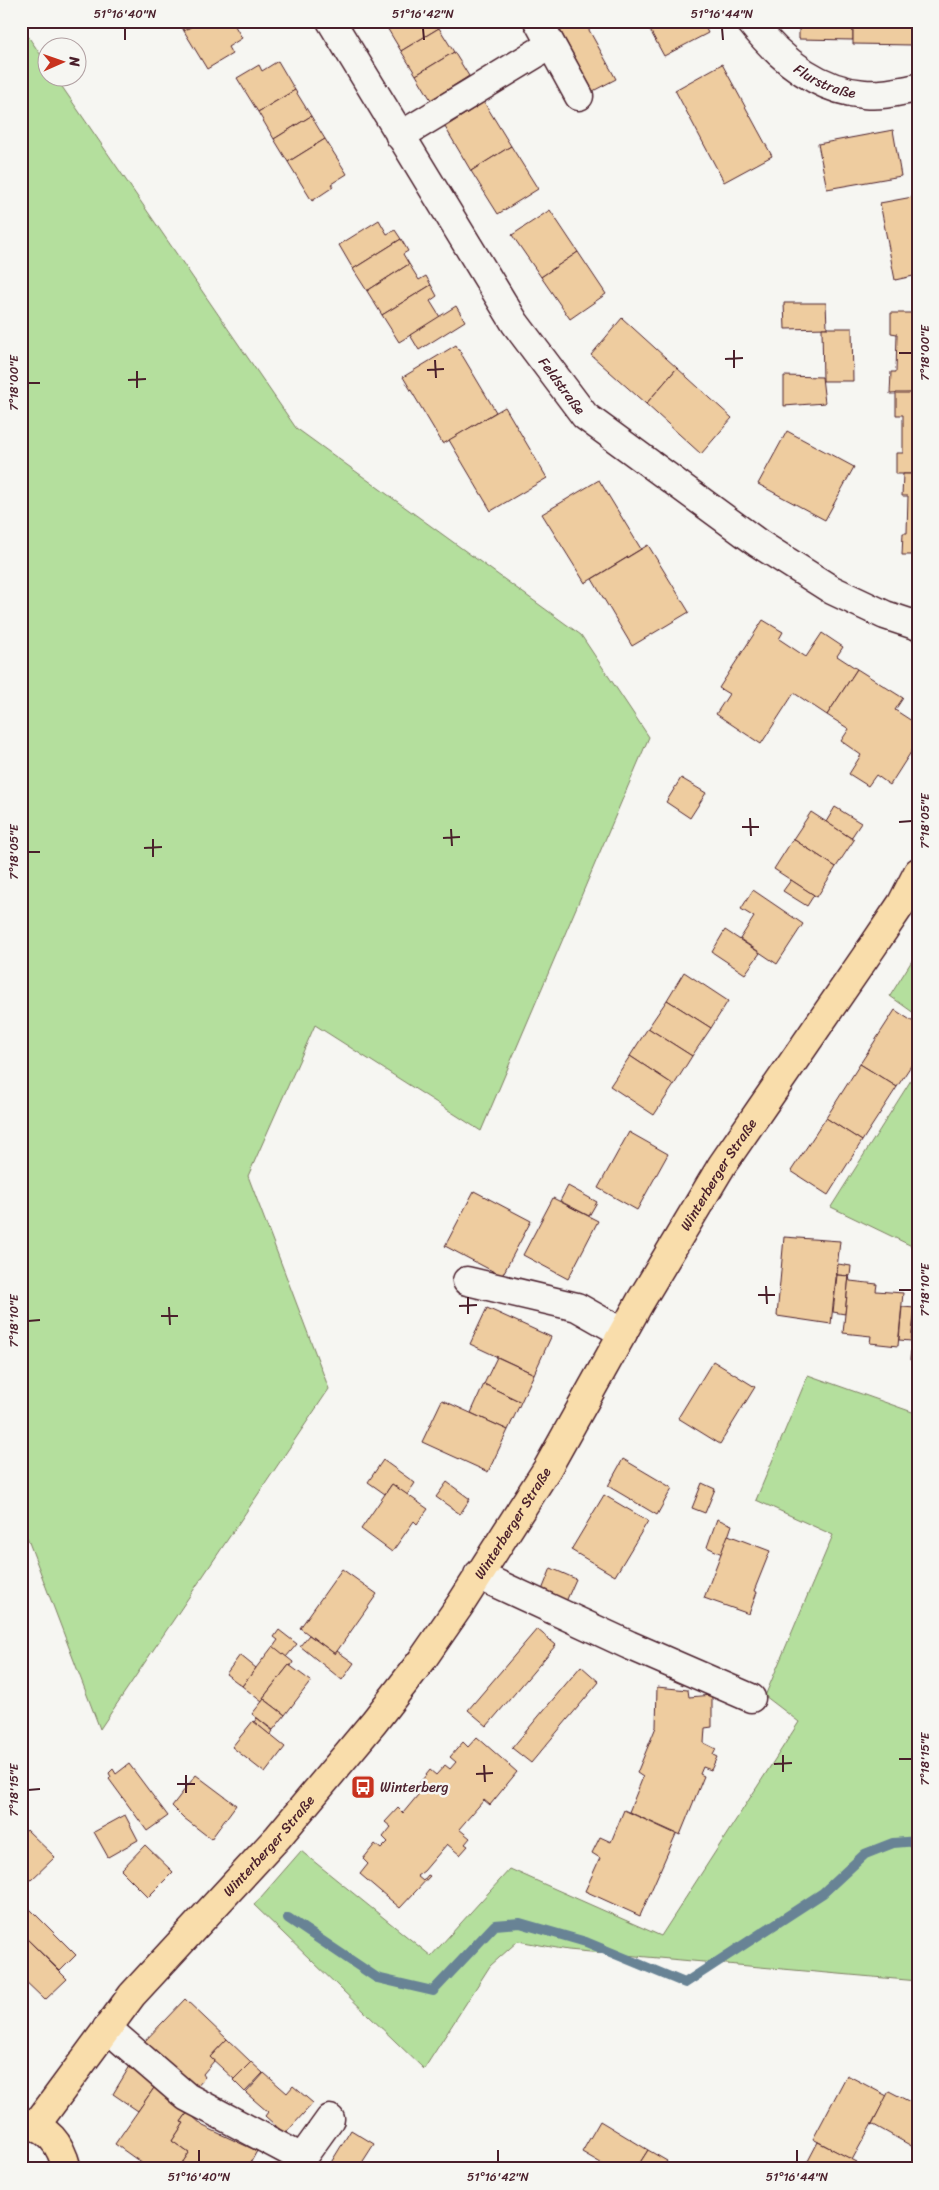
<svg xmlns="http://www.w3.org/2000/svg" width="939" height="2190" font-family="Sriracha,sans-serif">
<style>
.green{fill:#b4df9d;stroke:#7f7f64}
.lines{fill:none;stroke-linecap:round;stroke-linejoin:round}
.stream{stroke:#678395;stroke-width:10}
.building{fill:#eecc9f;stroke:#4a1f2b}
.minor-casing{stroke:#4a1f2b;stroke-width:31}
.major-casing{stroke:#4a1f2b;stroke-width:31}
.minor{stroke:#f6f6f2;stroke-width:28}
.major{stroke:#f9ddab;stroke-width:28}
.ticks{fill:none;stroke:#4a1f2b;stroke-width:2}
.labels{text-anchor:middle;stroke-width:5;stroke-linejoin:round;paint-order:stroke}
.street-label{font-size:14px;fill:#4a1f2b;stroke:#f6f6f2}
.poi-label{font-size:14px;fill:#4a1f2b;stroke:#f6f6f2;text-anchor:start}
.neatline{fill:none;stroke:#4a1f2b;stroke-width:2}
.ticks-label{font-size:12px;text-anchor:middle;fill:#4a1f2b}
</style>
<rect width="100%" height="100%" fill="#f6f6f2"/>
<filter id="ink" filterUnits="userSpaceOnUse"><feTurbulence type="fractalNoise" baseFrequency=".02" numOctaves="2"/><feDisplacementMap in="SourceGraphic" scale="10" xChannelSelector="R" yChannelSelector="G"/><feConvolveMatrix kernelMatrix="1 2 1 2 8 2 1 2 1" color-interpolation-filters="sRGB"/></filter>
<g filter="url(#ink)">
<!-- green -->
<g class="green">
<polygon points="21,26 47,64 48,78 56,78 296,428 581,635 649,737 481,1131 315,1025 248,1176 329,1389 100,1729 27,1537 21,1539"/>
<polygon points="918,951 918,1016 890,996"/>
<polygon points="918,1069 918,1249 831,1207"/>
<polygon points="808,1375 918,1414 918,1981 568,1950 518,1941 490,1966 424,2069 254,1905 301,1851 431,1956 510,1869 661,1936 799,1722 765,1696 833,1535 756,1500"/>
</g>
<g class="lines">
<!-- stream -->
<polyline class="stream" points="288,1918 377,1978 433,1991 495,1925 520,1923 586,1942 685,1983 823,1893 865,1854 893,1843 918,1841"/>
</g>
<!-- building -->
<g class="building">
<polygon points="179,21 200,21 184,31"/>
<polygon points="200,21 232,21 242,38 228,47 232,54 207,69 184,31"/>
<polygon points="394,21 435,21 439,28 401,51 386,26"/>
<polygon points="555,21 584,21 616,79 593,91"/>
<polygon points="645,21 702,21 708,33 664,56"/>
<polygon points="799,21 853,21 853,40 799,39"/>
<polygon points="853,21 913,21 913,45 853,44"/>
<polygon points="439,28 454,52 416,75 401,51"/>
<polygon points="454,52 469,76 431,100 416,75"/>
<polygon points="278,61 295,90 258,112 237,78 259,65 262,71"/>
<polygon points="722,64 772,156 724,182 675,90"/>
<polygon points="295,90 311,116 274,139 258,112"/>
<polygon points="484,102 511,146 471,171 445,127"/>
<polygon points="311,116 325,139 288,162 274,139"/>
<polygon points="893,130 901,176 827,189 818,144"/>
<polygon points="325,139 347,174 331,184 333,187 312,201 288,162"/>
<polygon points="511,146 538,189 498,214 471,171"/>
<polygon points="918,196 918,275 895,280 880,203"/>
<polygon points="550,210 578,252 541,277 512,235"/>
<polygon points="379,220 387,234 395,230 401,239 353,269 339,245"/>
<polygon points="401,239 408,251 403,254 409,264 367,291 353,269"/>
<polygon points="578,252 606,294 570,319 541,277"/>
<polygon points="409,264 419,280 426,276 431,285 382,315 367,291"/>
<polygon points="431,285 437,296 430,301 440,317 399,342 382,315"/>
<polygon points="784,303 826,303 827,328 785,329"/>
<polygon points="456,306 465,321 419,350 410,335"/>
<polygon points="891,313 918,313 918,393 890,394 891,372 896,372 897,334 891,333"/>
<polygon points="622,318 677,368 646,404 591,355"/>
<polygon points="822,328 852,328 853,381 823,381"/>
<polygon points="456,345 496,412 443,444 403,377"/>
<polygon points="677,368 732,418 701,454 646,404"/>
<polygon points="784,376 822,377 825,403 784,406"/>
<polygon points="896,393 918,393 918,474 896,474 896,453 903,453 903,415 896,415"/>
<polygon points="505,407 547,478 491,511 449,440"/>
<polygon points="787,431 854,467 825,520 758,484"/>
<polygon points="903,474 918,474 918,555 902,555 903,533 907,533 908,496 902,496"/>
<polygon points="599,480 641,549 585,583 542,514"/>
<polygon points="648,545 689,612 632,646 592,579"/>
<polygon points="763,620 783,632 779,639 806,657 822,633 843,647 837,656 857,669 827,715 794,693 761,744 716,714 729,694 719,688"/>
<polygon points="857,669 903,698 895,710 918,725 918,741 890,785 876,775 868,786 849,774 861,755 841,741 849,729 827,715"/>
<polygon points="681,778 706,793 690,818 666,802"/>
<polygon points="835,807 861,823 851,838 826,822"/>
<polygon points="811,812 854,840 836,867 793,839"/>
<polygon points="793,839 836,867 817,897 774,869"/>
<polygon points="791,880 814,895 807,906 783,891"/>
<polygon points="753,890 803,924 777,964 740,939 754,917 741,909"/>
<polygon points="725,930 760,953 745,974 712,952"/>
<polygon points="684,972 728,1001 711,1028 667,1000"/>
<polygon points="667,1000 711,1028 692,1056 648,1028"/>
<polygon points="895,1010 918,1025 918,1055 897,1087 860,1064"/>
<polygon points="648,1028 692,1056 674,1085 630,1056"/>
<polygon points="630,1056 674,1085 654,1115 610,1086"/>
<polygon points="860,1064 897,1087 862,1141 826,1118"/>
<polygon points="826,1118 862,1141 828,1195 791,1171"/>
<polygon points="629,1132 668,1154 637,1210 598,1188"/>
<polygon points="568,1186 597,1202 589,1216 560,1201"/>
<polygon points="474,1191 531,1221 502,1276 445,1246"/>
<polygon points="553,1198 598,1221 568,1279 523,1255"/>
<polygon points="784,1237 840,1241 831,1324 777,1316"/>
<polygon points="838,1264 851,1266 850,1276 837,1275"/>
<polygon points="837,1275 849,1276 845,1314 833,1312"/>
<polygon points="849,1276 850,1281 877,1284 876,1291 903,1293 898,1346 870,1343 871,1336 843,1333"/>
<polygon points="915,1306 918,1306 918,1360 910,1360"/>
<polygon points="902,1307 915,1308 911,1341 899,1340"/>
<polygon points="487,1308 551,1337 534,1374 470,1344"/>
<polygon points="497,1357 534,1374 521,1402 484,1384"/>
<polygon points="713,1361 755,1387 720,1444 678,1418"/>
<polygon points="484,1384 521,1402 508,1430 471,1413"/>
<polygon points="442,1400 508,1430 488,1472 422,1442"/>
<polygon points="623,1459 672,1488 657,1515 608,1486"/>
<polygon points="383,1460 415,1483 407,1495 392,1484 385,1494 368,1482"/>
<polygon points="447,1482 470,1499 460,1514 436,1497"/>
<polygon points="702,1483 715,1489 705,1513 692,1508"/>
<polygon points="392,1484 428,1509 417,1524 414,1521 392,1552 361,1529"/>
<polygon points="604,1495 648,1521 615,1576 571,1550"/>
<polygon points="717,1519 732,1525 722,1554 707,1547"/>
<polygon points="728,1535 770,1551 754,1591 757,1592 749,1614 704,1598"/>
<polygon points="551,1568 576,1579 564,1606 540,1595"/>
<polygon points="342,1569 377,1594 335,1654 300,1628"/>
<polygon points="537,1629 556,1645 487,1726 468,1710"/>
<polygon points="279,1630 297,1644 286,1657 273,1647 278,1640 274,1637"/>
<polygon points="309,1635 335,1654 337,1651 354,1663 342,1680 300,1646"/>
<polygon points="273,1646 293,1662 291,1666 289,1665 263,1698 264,1699 262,1702 242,1686"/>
<polygon points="240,1655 256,1668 242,1686 226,1674"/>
<polygon points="289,1665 311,1681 285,1715 263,1698"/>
<polygon points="581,1666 599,1682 531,1763 512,1748"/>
<polygon points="657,1687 688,1690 689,1697 712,1695 712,1727 705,1728 704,1743 716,1749 713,1755 717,1757 711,1770 703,1767 700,1774 704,1776 680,1835 629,1812 643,1777 637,1773 656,1727"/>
<polygon points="264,1699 285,1715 273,1730 252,1714"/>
<polygon points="257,1718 273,1731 270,1735 254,1722"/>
<polygon points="253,1721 285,1747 265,1773 232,1747"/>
<polygon points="477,1737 517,1772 490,1805 484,1800 459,1829 470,1838 465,1844 468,1846 460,1855 447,1844 424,1871 417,1876 423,1881 428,1875 430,1876 400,1908 360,1874 368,1864 363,1859 375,1844 381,1849 388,1842 383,1837 391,1827 385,1822 398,1808 403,1813 423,1789 418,1785 430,1770 436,1775 445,1765 450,1769 456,1762 450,1757 463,1742 468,1747"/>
<polygon points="129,1764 168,1816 147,1831 109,1779 111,1777 109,1773 113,1769 116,1774"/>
<polygon points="196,1775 236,1805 211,1839 184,1818 172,1806"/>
<polygon points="624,1810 676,1834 640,1916 585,1891 600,1858 592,1853 600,1837 611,1842"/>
<polygon points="125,1815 138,1840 108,1857 94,1832"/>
<polygon points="27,1830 55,1857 30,1881 21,1873 21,1836"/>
<polygon points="145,1845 173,1872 148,1897 121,1870"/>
<polygon points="21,1900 76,1955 60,1971 24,1936 21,1938"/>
<polygon points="24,1936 67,1979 45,2000 21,1977 21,1938"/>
<polygon points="185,1999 227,2039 210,2057 214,2061 203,2074 205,2077 192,2091 142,2044"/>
<polygon points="227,2039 251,2062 235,2080 210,2057"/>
<polygon points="133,2061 160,2085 154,2088 138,2111 113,2094"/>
<polygon points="251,2062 263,2073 245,2092 233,2080"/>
<polygon points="264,2073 287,2093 293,2086 313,2103 285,2134 265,2116 268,2112 246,2093"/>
<polygon points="847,2075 887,2096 852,2160 813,2139"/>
<polygon points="154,2088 188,2112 181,2122 184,2123 172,2141 189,2153 178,2169 150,2169 115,2144"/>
<polygon points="889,2091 918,2106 917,2149 872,2124"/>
<polygon points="188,2112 203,2126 257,2151 247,2169 178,2169 189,2153 172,2141 184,2123 181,2122"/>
<polygon points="600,2121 648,2150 636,2169 611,2169 582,2152"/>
<polygon points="351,2130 374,2144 358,2169 327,2169"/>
<polygon points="818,2142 857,2162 853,2169 822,2169 808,2161"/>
<polygon points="648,2150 667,2161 662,2169 636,2169"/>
</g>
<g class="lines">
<!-- minor casing -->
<g class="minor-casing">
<g id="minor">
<path id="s1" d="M331,21L515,323L585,416L758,543L832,590L885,615L918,626"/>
<polyline points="538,21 579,96"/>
<path id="s2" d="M750,21C779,58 816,90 864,94C882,96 901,91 918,88"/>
<polyline points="400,136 550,45"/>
<polyline points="467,1281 577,1307 623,1333"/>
<polyline points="478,1575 629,1645 751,1698"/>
<polyline points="107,2028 187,2097 302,2158 330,2119"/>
</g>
</g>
<!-- major casing -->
<g class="major-casing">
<g id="major">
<path d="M21,2121C49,2129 60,2142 67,2169"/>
<path id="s3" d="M36,2125L132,1995L278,1837L374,1722L422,1660L460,1605L547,1469L640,1302L722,1165L873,946L902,903L918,872"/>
</g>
</g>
<!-- minor -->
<use href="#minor" class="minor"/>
<!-- major -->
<use href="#major" class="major"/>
</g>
</g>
<!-- ticks -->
<path class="ticks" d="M125,28V40M423,28L424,40M722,28L723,40M734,350V368M899,353H912M725,359L743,358M435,360L436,378M427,370L444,369M137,371V388M128,380L146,379M28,383H40M750,818L751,836M899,822L912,821M742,827H759M451,829L452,846M443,838L460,837M153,839V857M144,848L162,847M28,852H40M766,1286L767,1304M899,1290H912M758,1295H775M468,1297V1314M459,1306L477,1305M169,1307L170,1325M161,1316H178M28,1321L40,1320M783,1755V1772M899,1759H912M774,1764L792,1763M484,1765L485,1782M476,1774L493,1773M186,1775V1793M177,1784H195M28,1790L40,1789M199,2150V2162M498,2150V2162M797,2150V2162"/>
<!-- icons -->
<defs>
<g id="bus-square" transform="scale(1.25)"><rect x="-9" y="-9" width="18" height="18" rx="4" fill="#c8321e" stroke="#f6f6f2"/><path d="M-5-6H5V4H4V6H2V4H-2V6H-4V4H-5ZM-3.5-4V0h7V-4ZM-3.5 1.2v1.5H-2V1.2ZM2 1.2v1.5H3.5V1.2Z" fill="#fff"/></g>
</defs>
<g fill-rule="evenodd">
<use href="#bus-square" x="363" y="1787"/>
</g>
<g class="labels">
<!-- street labels -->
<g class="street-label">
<text dy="5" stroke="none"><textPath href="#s2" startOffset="98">Flurstraße</textPath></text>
<text dy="5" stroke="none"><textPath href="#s1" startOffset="432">Feldstraße</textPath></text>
<text dy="5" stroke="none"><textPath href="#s3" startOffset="1174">Winterberger Straße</textPath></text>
<text dy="5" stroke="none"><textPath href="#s3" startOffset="769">Winterberger Straße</textPath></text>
<text dy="5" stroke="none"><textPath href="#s3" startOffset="364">Winterberger Straße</textPath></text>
</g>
<!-- poi labels -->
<g class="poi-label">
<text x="380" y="1792">Winterberg</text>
</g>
</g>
<!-- margin -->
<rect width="939" height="2190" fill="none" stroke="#f6f6f2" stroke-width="55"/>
<!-- north arrow -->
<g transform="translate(62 62) rotate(88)"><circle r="24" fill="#f6f6f2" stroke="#b1a0a2"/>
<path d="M0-4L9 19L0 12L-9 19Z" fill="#c8321e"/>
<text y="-8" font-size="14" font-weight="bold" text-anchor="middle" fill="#4a1f2b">N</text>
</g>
<rect x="28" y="28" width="884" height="2134" class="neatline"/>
<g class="ticks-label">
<text x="125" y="18">51°16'40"N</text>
<text x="423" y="18">51°16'42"N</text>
<text x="722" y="18">51°16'44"N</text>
<text transform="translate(925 353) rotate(-90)" y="4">7°18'00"E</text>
<text transform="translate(14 383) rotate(-90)" y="4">7°18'00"E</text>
<text transform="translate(925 821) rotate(-90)" y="4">7°18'05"E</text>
<text transform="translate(14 852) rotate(-90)" y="4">7°18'05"E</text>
<text transform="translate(925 1290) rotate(-90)" y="4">7°18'10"E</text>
<text transform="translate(14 1321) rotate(-90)" y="4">7°18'10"E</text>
<text transform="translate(925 1759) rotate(-90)" y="4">7°18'15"E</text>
<text transform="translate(14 1790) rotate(-90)" y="4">7°18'15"E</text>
<text x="199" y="2181">51°16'40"N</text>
<text x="498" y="2181">51°16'42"N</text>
<text x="797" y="2181">51°16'44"N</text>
</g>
</svg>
